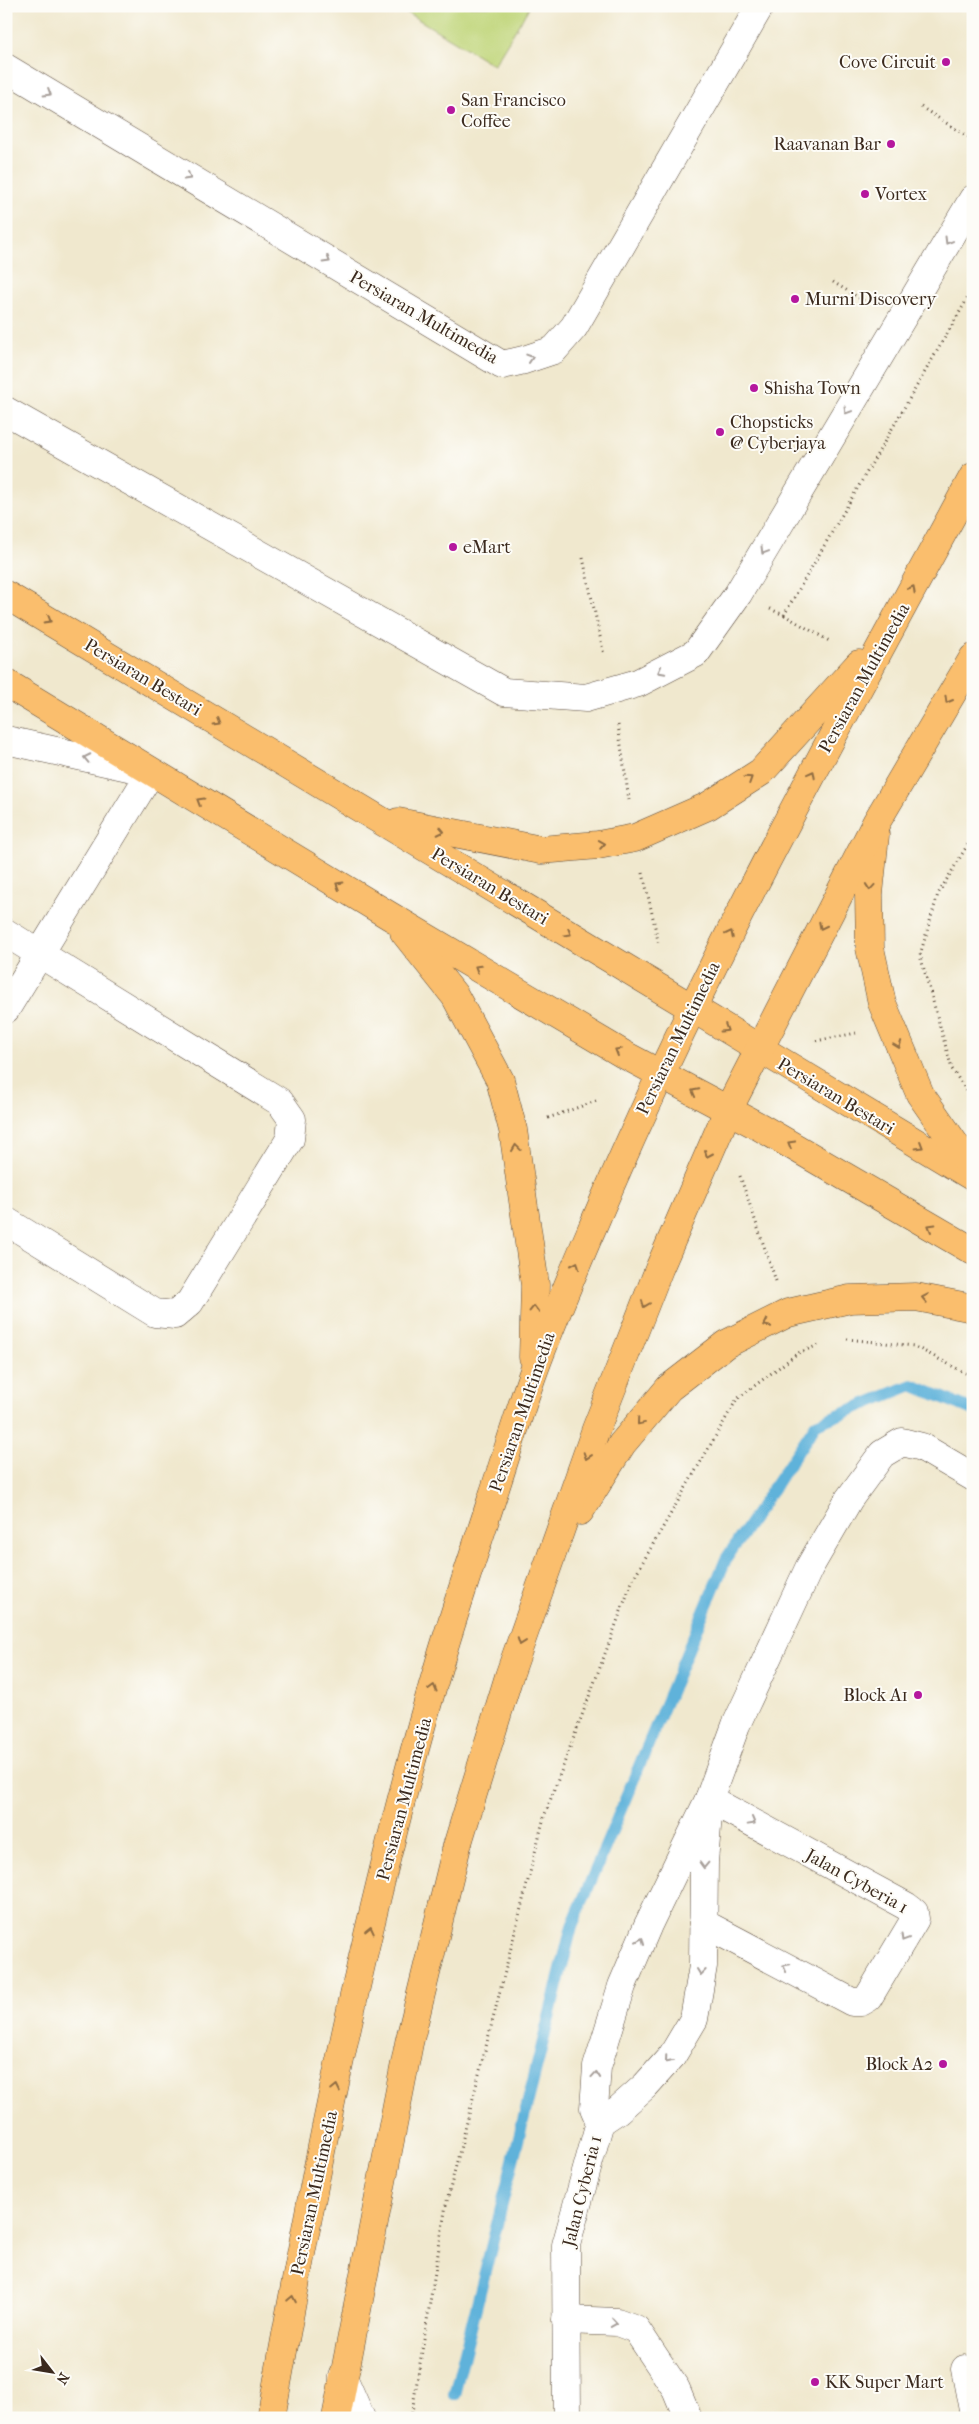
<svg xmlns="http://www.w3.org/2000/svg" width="979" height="2424" font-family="'IM FELL French Canon',serif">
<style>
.green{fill:#c0d579;stroke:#7e804c}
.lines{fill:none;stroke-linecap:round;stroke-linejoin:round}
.stream{stroke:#5eb2da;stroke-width:12}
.minor-casing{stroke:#564638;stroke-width:29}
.major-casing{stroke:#564638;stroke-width:29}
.path{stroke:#564638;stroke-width:3;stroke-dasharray:1 4;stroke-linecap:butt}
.minor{stroke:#fff;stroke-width:28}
.major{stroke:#fabe6d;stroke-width:28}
.oneway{stroke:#a79f9a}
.oneway2{stroke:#916d42}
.poi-dot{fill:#b5179e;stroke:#fdfcf7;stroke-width:2}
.labels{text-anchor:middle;stroke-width:4;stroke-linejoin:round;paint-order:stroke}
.poi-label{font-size:18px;fill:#3b2a1e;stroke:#fdfcf7;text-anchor:start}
.street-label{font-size:18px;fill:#3b2a1e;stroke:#fdfcf7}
</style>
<rect width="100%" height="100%" fill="#fdfcf7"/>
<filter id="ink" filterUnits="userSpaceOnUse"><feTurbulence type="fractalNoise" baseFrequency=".02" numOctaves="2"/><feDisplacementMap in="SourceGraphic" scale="10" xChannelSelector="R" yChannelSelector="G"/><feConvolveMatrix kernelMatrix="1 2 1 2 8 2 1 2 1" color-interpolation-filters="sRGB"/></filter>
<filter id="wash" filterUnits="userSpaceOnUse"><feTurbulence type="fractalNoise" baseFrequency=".0096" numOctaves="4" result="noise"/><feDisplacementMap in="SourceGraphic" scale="20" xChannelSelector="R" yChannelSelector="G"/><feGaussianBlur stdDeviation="1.12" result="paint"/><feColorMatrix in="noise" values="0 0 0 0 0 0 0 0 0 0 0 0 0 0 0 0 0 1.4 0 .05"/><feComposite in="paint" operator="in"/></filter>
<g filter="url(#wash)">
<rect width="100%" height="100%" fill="#f0e8ce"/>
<!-- green -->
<polygon class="green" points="396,6 530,6 494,65"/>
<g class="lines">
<!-- stream -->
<polyline class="stream" points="454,2395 572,1926 726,1559 816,1424 912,1385 973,1410"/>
</g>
</g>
<g filter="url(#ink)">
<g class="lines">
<!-- minor casing -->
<g class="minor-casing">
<g id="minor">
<polyline points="6,68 502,365 524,360 554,350 574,327 760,6"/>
<polyline points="6,411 504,692 586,698 638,683 696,653 738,594 973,199"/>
<polyline points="6,740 151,772 6,1009"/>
<polyline points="6,933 280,1102 292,1119 290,1139 190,1302 175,1315 155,1313 6,1221"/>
<polyline points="703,1923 852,2002 861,2002 868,1998 915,1919 914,1912 906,1906 709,1799"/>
<polyline points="600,2122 618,2110 645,2086 672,2056 694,2019 703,1966 704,1862 708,1815"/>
<polyline points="566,2320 617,2322 636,2329 676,2389 688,2418"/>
<polyline points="965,2369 973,2410"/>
<polyline points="343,2377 361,2418"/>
<polyline points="567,2418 566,2245 600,2122 594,2108 597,2067 622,1986 648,1925 709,1799 736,1725 809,1568 849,1499 882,1454 902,1442 922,1447 973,1477"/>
</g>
</g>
<!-- major casing -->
<g class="major-casing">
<g id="major">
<polyline points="6,595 973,1177"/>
<polyline points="6,683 390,916 623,1054 760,1127 973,1251"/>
<polyline points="398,822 541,850 598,845 635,838 708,806 761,772 859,664"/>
<polyline points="875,835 869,894 870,948 882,1003 920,1094 973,1170"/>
<polyline points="404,932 455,996 500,1080 513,1130 535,1285 533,1357"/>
<polyline points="580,1511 622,1444 669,1388 726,1344 788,1313 850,1299 916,1297 973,1308"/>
<path d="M271,2418C316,2163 368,1903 442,1654C458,1601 476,1548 493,1495C506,1456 518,1416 532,1376C552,1321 576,1266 599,1212C707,959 842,719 973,477"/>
<polyline points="336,2418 409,2043 457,1846 509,1676 596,1429 659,1269 728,1110 877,821 973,658"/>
</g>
</g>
<!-- path -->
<g class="path">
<polyline points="921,107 973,140"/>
<polyline points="833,282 869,304"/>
<polyline points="583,558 604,655"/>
<polyline points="770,609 784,615 973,289"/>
<polyline points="784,615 831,642"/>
<polyline points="618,725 629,800"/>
<polyline points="973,836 938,894 920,955 952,1069 973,1100"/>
<polyline points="643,873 659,945"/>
<polyline points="816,1041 856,1033"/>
<polyline points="548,1118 599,1100"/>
<polyline points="740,1176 776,1281"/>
<polyline points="847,1339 914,1346 973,1377"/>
<polyline points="411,2418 446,2205 544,1817 633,1579 737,1399 798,1353 819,1345"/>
</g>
<!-- minor -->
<use href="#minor" class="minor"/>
<!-- major -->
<use href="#major" class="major"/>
</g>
<!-- one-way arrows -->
<defs><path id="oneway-chevron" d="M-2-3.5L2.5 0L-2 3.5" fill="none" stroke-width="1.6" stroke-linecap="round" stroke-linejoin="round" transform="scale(1.25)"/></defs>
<g class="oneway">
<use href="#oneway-chevron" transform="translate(48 93) rotate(31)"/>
<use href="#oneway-chevron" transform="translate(188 177) rotate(31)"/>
<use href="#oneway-chevron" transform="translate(948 241) rotate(121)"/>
<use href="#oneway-chevron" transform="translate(327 260) rotate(31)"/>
<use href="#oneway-chevron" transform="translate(530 358) rotate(-18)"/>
<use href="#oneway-chevron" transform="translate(847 411) rotate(121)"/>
<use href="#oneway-chevron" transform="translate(764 551) rotate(121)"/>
<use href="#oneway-chevron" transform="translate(661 671) rotate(152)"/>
<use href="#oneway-chevron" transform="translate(87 758) rotate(-168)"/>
<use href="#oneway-chevron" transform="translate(752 1822) rotate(29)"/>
<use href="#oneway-chevron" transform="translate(704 1865) rotate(92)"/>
<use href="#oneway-chevron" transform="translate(904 1938) rotate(121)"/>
<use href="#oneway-chevron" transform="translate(641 1941) rotate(-67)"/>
<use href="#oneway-chevron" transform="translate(786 1967) rotate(-152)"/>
<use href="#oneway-chevron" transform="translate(701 1972) rotate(97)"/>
<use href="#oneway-chevron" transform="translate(668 2060) rotate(130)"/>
<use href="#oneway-chevron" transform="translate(596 2075) rotate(-85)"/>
<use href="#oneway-chevron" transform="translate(614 2323) rotate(9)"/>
</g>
<g class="oneway2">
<use href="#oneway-chevron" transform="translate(912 589) rotate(-61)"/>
<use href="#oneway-chevron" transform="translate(48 620) rotate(31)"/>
<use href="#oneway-chevron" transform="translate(948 700) rotate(120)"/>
<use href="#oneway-chevron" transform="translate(217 722) rotate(31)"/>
<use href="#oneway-chevron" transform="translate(812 774) rotate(-62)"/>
<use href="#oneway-chevron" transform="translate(749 779) rotate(-33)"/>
<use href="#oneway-chevron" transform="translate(200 801) rotate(-149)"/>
<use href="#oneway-chevron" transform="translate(441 831) rotate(12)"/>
<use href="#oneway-chevron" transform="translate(602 844) rotate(-9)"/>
<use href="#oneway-chevron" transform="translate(339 885) rotate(-149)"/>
<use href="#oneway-chevron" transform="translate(870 887) rotate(95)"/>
<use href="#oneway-chevron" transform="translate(822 926) rotate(117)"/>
<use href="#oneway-chevron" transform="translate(568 933) rotate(31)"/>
<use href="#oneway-chevron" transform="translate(730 934) rotate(-63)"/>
<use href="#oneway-chevron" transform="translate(478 968) rotate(-149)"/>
<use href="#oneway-chevron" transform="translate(725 1029) rotate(32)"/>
<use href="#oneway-chevron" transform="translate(898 1045) rotate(69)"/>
<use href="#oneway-chevron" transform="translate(618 1051) rotate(-150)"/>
<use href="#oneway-chevron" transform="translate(695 1092) rotate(-152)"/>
<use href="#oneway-chevron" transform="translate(791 1144) rotate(-150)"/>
<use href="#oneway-chevron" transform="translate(920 1146) rotate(31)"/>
<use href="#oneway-chevron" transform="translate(516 1148) rotate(-98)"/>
<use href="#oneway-chevron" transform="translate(708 1154) rotate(114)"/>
<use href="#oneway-chevron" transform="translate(931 1227) rotate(-150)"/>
<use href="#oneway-chevron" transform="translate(576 1265) rotate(-66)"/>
<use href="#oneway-chevron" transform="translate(925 1298) rotate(-169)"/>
<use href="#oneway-chevron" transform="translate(645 1304) rotate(111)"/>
<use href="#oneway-chevron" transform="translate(534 1309) rotate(-89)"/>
<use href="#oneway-chevron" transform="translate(767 1324) rotate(154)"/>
<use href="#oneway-chevron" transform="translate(640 1422) rotate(130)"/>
<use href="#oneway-chevron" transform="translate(587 1456) rotate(109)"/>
<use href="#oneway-chevron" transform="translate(521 1642) rotate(110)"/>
<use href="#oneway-chevron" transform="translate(433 1688) rotate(-75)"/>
<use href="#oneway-chevron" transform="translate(370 1930) rotate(-77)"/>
<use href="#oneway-chevron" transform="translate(336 2088) rotate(-78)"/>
<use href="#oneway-chevron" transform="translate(292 2299) rotate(-79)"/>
</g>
</g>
<!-- markers -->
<g class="poi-dot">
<circle cx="946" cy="62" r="5"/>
<circle cx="451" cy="110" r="5"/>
<circle cx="891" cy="144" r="5"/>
<circle cx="865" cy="194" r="5"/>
<circle cx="795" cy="299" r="5"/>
<circle cx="754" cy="388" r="5"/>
<circle cx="720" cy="432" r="5"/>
<circle cx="453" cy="547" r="5"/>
<circle cx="918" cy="1695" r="5"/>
<circle cx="943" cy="2064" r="5"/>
<circle cx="815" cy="2382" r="5"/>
</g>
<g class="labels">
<!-- poi labels -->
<g class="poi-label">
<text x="936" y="68" text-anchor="end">Cove Circuit</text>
<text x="461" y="106">San Francisco<tspan x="461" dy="21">Coffee</tspan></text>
<text x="881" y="150" text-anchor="end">Raavanan Bar</text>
<text x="875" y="200">Vortex</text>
<text x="805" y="305">Murni Discovery</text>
<text x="764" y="394">Shisha Town</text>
<text x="730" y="428">Chopsticks<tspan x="730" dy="21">@ Cyberjaya</tspan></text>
<text x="463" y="553">eMart</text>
<text x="908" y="1701" text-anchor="end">Block A1</text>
<text x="933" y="2070" text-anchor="end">Block A2</text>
<text x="825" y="2388">KK Super Mart</text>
</g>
<!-- street labels -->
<g class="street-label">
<text transform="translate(424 317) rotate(30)" y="6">Persiaran Multimedia</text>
<text transform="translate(143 677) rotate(31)" y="6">Persiaran Bestari</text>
<text transform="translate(864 678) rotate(-61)" y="6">Persiaran Multimedia</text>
<text transform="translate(490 886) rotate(31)" y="6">Persiaran Bestari</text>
<text transform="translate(678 1038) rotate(-64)" y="6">Persiaran Multimedia</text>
<text transform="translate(836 1096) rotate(31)" y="6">Persiaran Bestari</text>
<text transform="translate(522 1412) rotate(-71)" y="6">Persiaran Multimedia</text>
<text transform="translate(404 1799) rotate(-75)" y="6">Persiaran Multimedia</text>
<text transform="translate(857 1881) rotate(29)" y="6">Jalan Cyberia 1</text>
<text transform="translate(582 2191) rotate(-76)" y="6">Jalan Cyberia 1</text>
<text transform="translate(314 2193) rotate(-78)" y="6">Persiaran Multimedia</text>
</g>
</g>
<!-- margin -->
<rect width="979" height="2424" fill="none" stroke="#fdfcf7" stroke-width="25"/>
<!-- north arrow -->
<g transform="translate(52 2372) rotate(121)" stroke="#fdfcf7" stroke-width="4" paint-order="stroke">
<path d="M0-4L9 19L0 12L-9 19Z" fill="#3b2a1e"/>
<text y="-8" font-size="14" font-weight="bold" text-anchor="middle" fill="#3b2a1e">N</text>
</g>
</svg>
